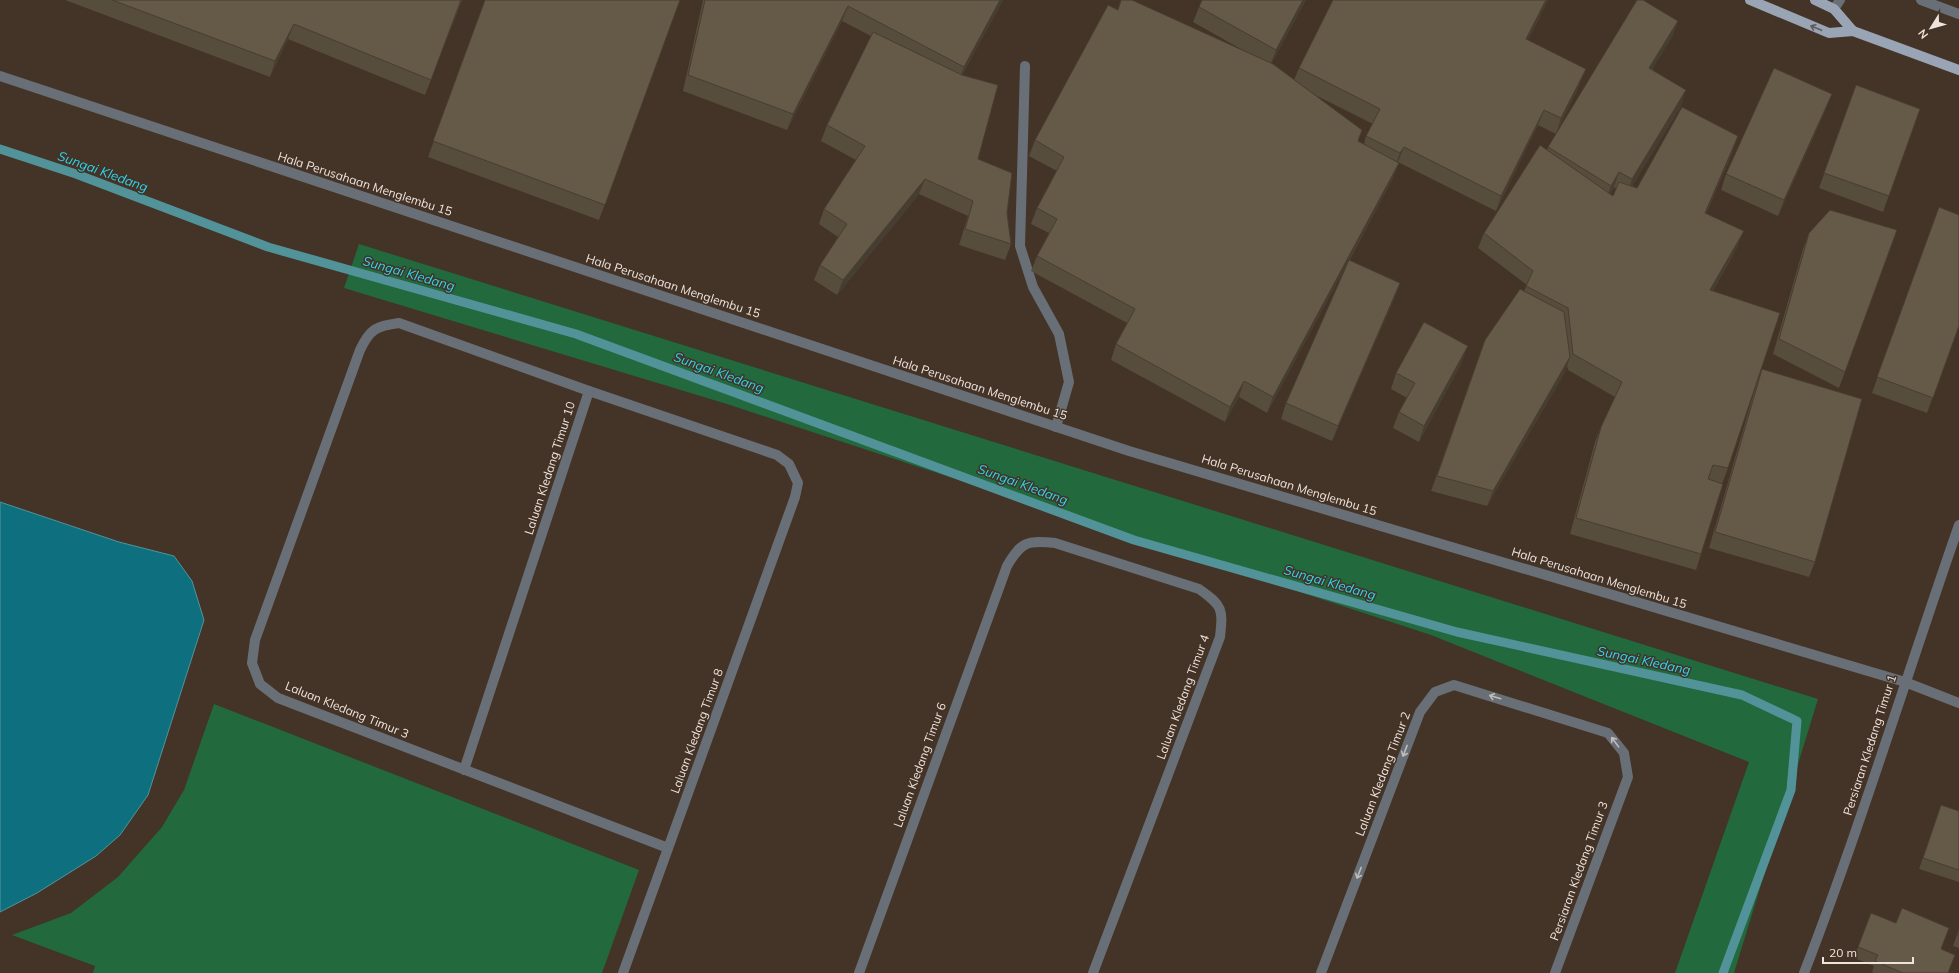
<svg xmlns="http://www.w3.org/2000/svg" width="1959" height="973" font-family="Mulish,sans-serif">
<style>
.green{fill:#22693e}
.water{fill:#0e707e;stroke:#52939a}
.lines{fill:none;stroke-linecap:round;stroke-linejoin:round}
.stream{stroke:#52939a;stroke-width:9}
.minor{stroke:#696f76;stroke-width:10}
.major{stroke:#99a4b5;stroke-width:10}
.wall{fill:#574d3d;fill-rule:evenodd}
.shaded-wall{fill:#473e32}
.building{fill:#655947;stroke:#473e32}
.oneway{stroke:#625b59}
.oneway2{stroke:#c0bbb8}
.labels{text-anchor:middle;stroke-width:3;stroke-linejoin:round;paint-order:stroke}
.street-label{font-size:12px;fill:#efe4dc;stroke:#443327}
.water-label{font-size:13px;font-style:italic;fill:#2ad9f3;stroke:#443327}
</style>
<rect width="100%" height="100%" fill="#443327"/>
<!-- green -->
<g class="green">
<polygon points="359,244 1818,699 1734,973 1675,973 1749,762 1431,635 727,404 344,288"/>
<polygon points="214,704 639,870 602,973 93,973 95,966 12,935 71,913 118,877 162,827 184,790"/>
</g>
<!-- water -->
<polygon class="water" points="0,502 119,542 174,556 192,581 204,620 148,795 120,835 96,856 37,893 0,912"/>
<g class="lines">
<!-- stream -->
<polyline class="stream" points="0,149 76,174 268,247 576,334 1134,540 1457,632 1742,695 1797,721 1791,790 1723,973"/>
<!-- minor -->
<g class="minor">
<polyline points="1921,0 1959,14"/>
<polyline points="1834,9 1840,0"/>
<polyline points="1025,66 1020,246 1033,287 1059,334 1069,382 1056,427"/>
<polyline points="0,76 1129,451 1905,682 1959,703"/>
<polyline points="589,391 777,455 789,464 798,483 795,497 623,973"/>
<path d="M464,770L589,391L399,323C376,326 370,329 360,350L255,640L252,663L260,684L278,698L668,848"/>
<path d="M859,973L1007,566C1021,542 1027,540 1055,543L1199,589C1223,606 1223,609 1220,637L1093,973"/>
<polyline points="1321,973 1420,712 1435,692 1454,685 1608,733 1624,753 1628,777 1555,973"/>
<path d="M1804,973C1861,825 1907,674 1959,525"/>
</g>
<!-- major -->
<g class="major">
<polyline points="1750,0 1829,33 1853,31 1959,70"/>
<polyline points="1815,0 1834,9 1853,31"/>
</g>
</g>
<!-- wall -->
<g class="wall">
<polygon points="65,0 462,0 425,95 288,39 270,77"/>
<polygon points="485,0 680,0 599,220 428,157"/>
<polygon points="703,0 1003,0 962,75 978,159 1007,213 1011,244 1005,260 959,245 968,216 919,194 837,295 814,280 820,265 838,237 819,224 824,209 856,160 821,141 827,125 871,36 842,21 787,130 683,91"/>
<path d="M1121,0L1246,52L1193,22L1199,7L1202,0H1306L1271,64L1294,80L1299,68L1333,0H1548L1528,40L1580,84L1556,134L1538,125L1496,211L1398,162L1399,163L1393,178L1349,261L1400,283L1394,299L1332,441L1281,419L1286,403L1348,262L1267,413L1239,397L1225,422L1111,360L1116,344L1127,323L1031,271L1037,256L1049,233L1031,224L1037,208L1057,171L1029,156L1035,140L1117,10ZM1313,94L1373,124L1366,136L1364,144L1358,141L1362,130Z"/>
<path d="M1678,21L1672,37L1652,69L1681,106L1632,186L1637,188L1733,151L1706,214L1738,246L1713,291L1728,468L1722,484L1701,554L1696,570L1570,534L1595,442L1601,427L1615,397L1568,370L1567,365L1565,372L1487,506L1431,491L1485,340L1524,291L1527,285L1478,248L1484,233L1547,150L1548,147ZM1614,187L1616,188L1613,196L1610,194Z"/>
<polygon points="1856,85 1920,109 1883,212 1819,188"/>
<polygon points="1826,109 1778,216 1721,190 1726,174"/>
<polygon points="1939,207 1959,326 1927,413 1872,393"/>
<polygon points="1897,230 1839,388 1773,354 1803,249 1809,233"/>
<polygon points="1462,362 1419,442 1393,428 1399,412 1407,398 1391,389 1396,373"/>
<polygon points="1762,369 1815,562 1809,577 1709,548 1756,385"/>
<polygon points="1941,805 1959,811 1959,882 1919,869"/>
<polygon points="1959,929 1959,948 1953,946"/>
<polygon points="1858,947 1941,949 1955,955 1948,973 1874,973 1872,972 1874,966 1854,958"/>
</g>
<!-- shaded-wall -->
<g class="shaded-wall">
<polygon points="1000,0 1003,0 958,82 964,67"/>
<polygon points="1303,0 1306,0 1270,66 1276,50"/>
<polygon points="1546,0 1548,0 1521,55 1526,39"/>
<polygon points="848,6 842,21 787,130 793,114"/>
<polygon points="1678,21 1672,37 1644,83 1649,68"/>
<polygon points="294,24 288,39 270,77 275,61"/>
<polygon points="1586,69 1580,84 1556,134 1561,118"/>
<polygon points="1686,90 1681,106 1627,195 1632,179"/>
<polygon points="1832,94 1826,109 1778,216 1784,200"/>
<polygon points="1544,110 1538,125 1496,211 1501,196"/>
<polygon points="1738,136 1733,151 1699,229 1705,213"/>
<polygon points="1404,147 1398,162 1394,169 1400,153"/>
<polygon points="1399,163 1393,178 1267,413 1273,397"/>
<polygon points="1619,172 1614,187 1605,201 1611,186"/>
<polygon points="925,179 919,194 837,295 843,280"/>
<polygon points="1744,231 1738,246 1705,305 1710,290"/>
<polygon points="1400,283 1394,299 1332,441 1338,426"/>
<polygon points="1468,346 1462,362 1419,442 1424,426"/>
<polygon points="1570,357 1565,372 1487,506 1493,491"/>
<polygon points="1244,381 1239,397 1225,422 1230,407"/>
</g>
<!-- building -->
<g class="building">
<polygon points="112,0 461,0 431,80 294,24 275,61"/>
<polygon points="485,0 680,0 605,205 433,141"/>
<polygon points="705,0 1000,0 964,67 848,6 793,114 688,75"/>
<polygon points="1121,0 1132,0 1273,64 1362,130 1358,141 1399,163 1273,397 1244,381 1230,407 1116,344 1135,309 1037,256 1057,219 1037,208 1064,157 1035,140 1108,5 1118,10"/>
<polygon points="1202,0 1303,0 1276,50 1199,7"/>
<polygon points="1333,0 1546,0 1526,39 1586,69 1561,118 1544,110 1501,196 1404,147 1400,153 1366,136 1380,109 1299,68"/>
<polygon points="1637,0 1643,0 1678,21 1649,68 1686,90 1632,179 1619,172 1611,186 1548,147"/>
<polygon points="873,32 962,75 998,85 978,159 1012,173 1007,213 1011,244 965,229 973,201 925,179 843,280 820,265 847,224 824,209 865,146 827,125"/>
<polygon points="1774,68 1832,94 1784,200 1726,174"/>
<polygon points="1856,85 1920,109 1889,196 1824,173"/>
<polygon points="1682,107 1738,136 1705,213 1744,231 1710,290 1780,313 1728,468 1713,465 1708,479 1723,484 1701,554 1576,518 1601,427 1622,382 1573,354 1568,308 1526,286 1533,271 1484,233 1540,145 1613,196 1619,182 1637,188"/>
<polygon points="1939,207 1959,215 1959,326 1933,398 1877,377"/>
<polygon points="1830,210 1897,230 1845,372 1779,339 1809,233"/>
<polygon points="1349,260 1400,283 1338,426 1286,403"/>
<polygon points="1520,289 1564,312 1570,357 1493,491 1437,476 1485,340"/>
<polygon points="1424,322 1468,346 1424,426 1399,412 1415,383 1396,373"/>
<polygon points="1762,369 1862,399 1815,562 1715,532"/>
<polygon points="1941,805 1959,811 1959,870 1923,858"/>
<polygon points="1902,908 1949,928 1941,949 1955,955 1948,973 1903,973 1875,961 1878,955 1858,947 1871,913 1896,923"/>
<polygon points="1959,929 1959,936 1957,935"/>
</g>
<!-- one-way arrows -->
<defs><path id="oneway-shaft" d="M-6 0H5M1.5-3L5.5 0L1.5 3" fill="none" stroke-width="1.6" stroke-linecap="round" stroke-linejoin="round"/></defs>
<use class="oneway" href="#oneway-shaft" transform="translate(1816 28) rotate(-157)"/>
<g class="oneway2">
<use href="#oneway-shaft" transform="translate(1495 697) rotate(-163)"/>
<use href="#oneway-shaft" transform="translate(1615 742) rotate(-127)"/>
<use href="#oneway-shaft" transform="translate(1405 751) rotate(111)"/>
<use href="#oneway-shaft" transform="translate(1359 873) rotate(111)"/>
</g>
<g class="labels">
<!-- street labels -->
<g class="street-label">
<text transform="translate(365 184) rotate(18)" y="4">Hala Perusahaan Menglembu 15</text>
<text transform="translate(673 286) rotate(18)" y="4">Hala Perusahaan Menglembu 15</text>
<text transform="translate(980 388) rotate(18)" y="4">Hala Perusahaan Menglembu 15</text>
<text transform="translate(550 468) rotate(-72)" y="4">Laluan Kledang Timur 10</text>
<text transform="translate(1289 485) rotate(17)" y="4">Hala Perusahaan Menglembu 15</text>
<text transform="translate(1599 578) rotate(17)" y="4">Hala Perusahaan Menglembu 15</text>
<text transform="translate(1183 697) rotate(-70)" y="4">Laluan Kledang Timur 4</text>
<text transform="translate(347 710) rotate(22)" y="4">Laluan Kledang Timur 3</text>
<text transform="translate(697 731) rotate(-70)" y="4">Laluan Kledang Timur 8</text>
<text transform="translate(1870 745) rotate(-72)" y="4">Persiaran Kledang Timur 1</text>
<text transform="translate(920 765) rotate(-70)" y="4">Laluan Kledang Timur 6</text>
<text transform="translate(1383 774) rotate(-69)" y="4">Laluan Kledang Timur 2</text>
<text transform="translate(1579 871) rotate(-70)" y="4">Persiaran Kledang Timur 3</text>
</g>
<!-- water labels -->
<g class="water-label">
<text transform="translate(103 171) rotate(20)" y="5">Sungai Kledang</text>
<text transform="translate(409 273) rotate(16)" y="5">Sungai Kledang</text>
<text transform="translate(719 372) rotate(20)" y="5">Sungai Kledang</text>
<text transform="translate(1023 484) rotate(20)" y="5">Sungai Kledang</text>
<text transform="translate(1330 582) rotate(16)" y="5">Sungai Kledang</text>
<text transform="translate(1644 660) rotate(12)" y="5">Sungai Kledang</text>
</g>
</g>
<!-- north arrow -->
<g transform="translate(1931 28) rotate(233)" stroke="#443327" stroke-width="3" paint-order="stroke">
<path d="M0-3L7 15L0 10L-7 15Z" fill="#efe4dc"/>
<text y="-6" font-size="11" font-weight="bold" text-anchor="middle" fill="#efe4dc">N</text>
</g>
<!-- scale -->
<path d="M1823 957v6h90v-6" fill="none" stroke="#efe4dc" stroke-width="2"/>
<text x="1829" y="957" font-size="12" fill="#efe4dc" stroke="#443327" stroke-width="3" paint-order="stroke">20 m</text>
</svg>
